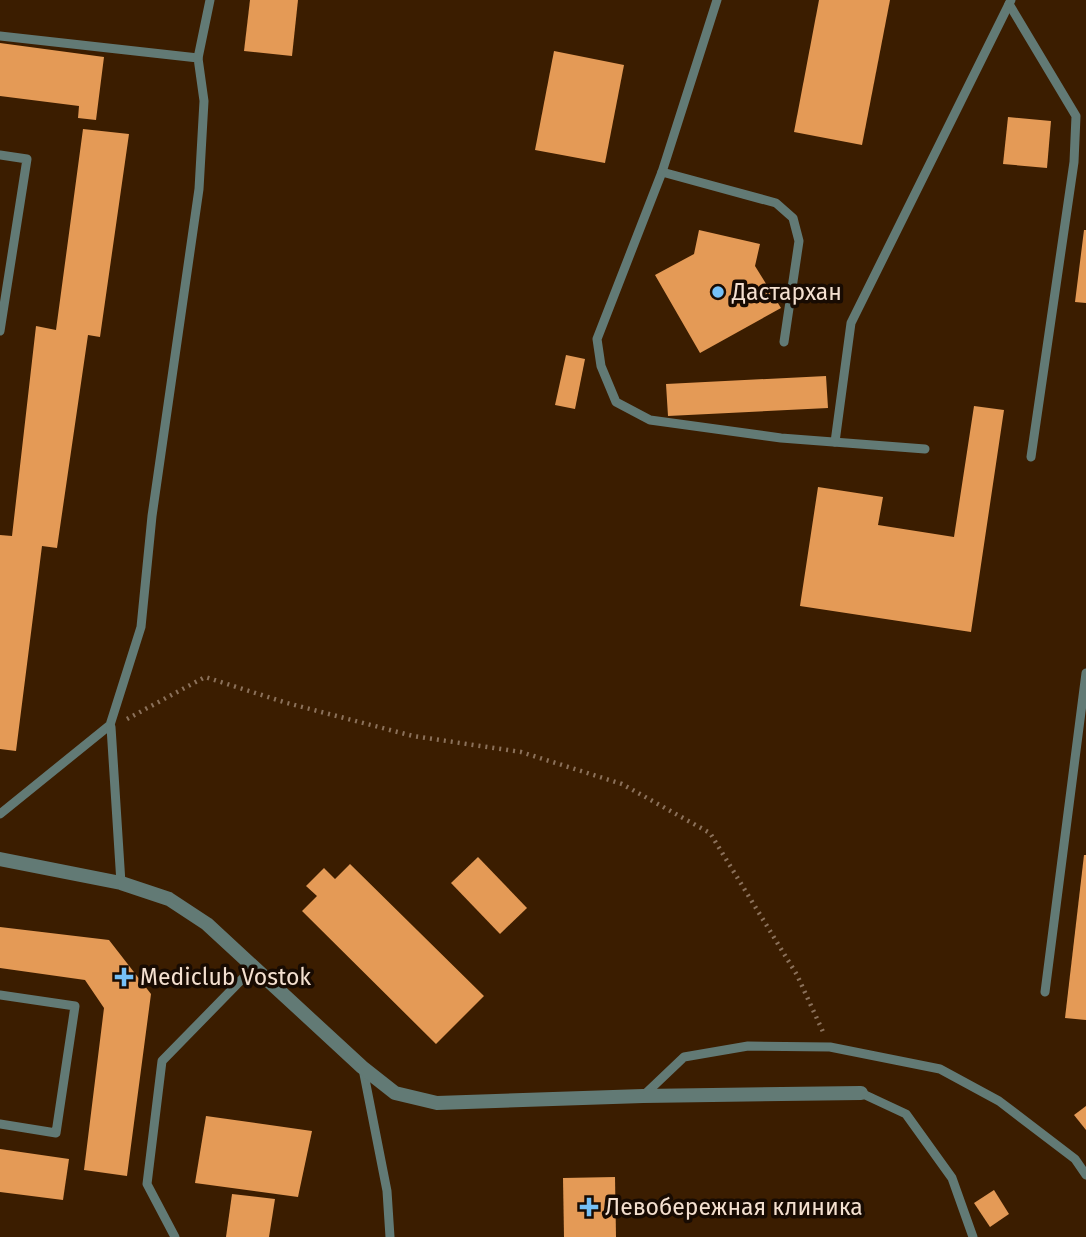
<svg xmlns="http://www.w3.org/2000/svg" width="1086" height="1237" font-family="'Fira Sans',sans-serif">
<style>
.building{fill:#e49a56}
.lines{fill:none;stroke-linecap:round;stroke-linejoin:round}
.path{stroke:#8b715a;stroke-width:4.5;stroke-dasharray:2 5;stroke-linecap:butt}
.service{stroke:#627a75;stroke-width:9}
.minor{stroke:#627a75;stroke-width:14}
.poi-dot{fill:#75c0f6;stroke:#180b02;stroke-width:2.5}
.labels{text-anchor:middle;stroke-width:7;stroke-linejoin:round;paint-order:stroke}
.poi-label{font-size:23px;fill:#f4e0d0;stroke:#180b02;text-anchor:start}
</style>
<rect width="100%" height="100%" fill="#3b1d00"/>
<!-- building -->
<g class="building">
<polygon points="250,0 298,0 292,56 244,51"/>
<polygon points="819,0 890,0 862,145 794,132"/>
<polygon points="0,43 104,57 96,120 78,118 79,106 0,96"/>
<polygon points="554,51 624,65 605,163 535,150"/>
<polygon points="1008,117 1051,121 1047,168 1003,164"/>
<polygon points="83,129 129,134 100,337 88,335 57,548 42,546 16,751 0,749 0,535 12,536 36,326 56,330"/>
<polygon points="699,230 760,244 755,266 781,308 700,353 655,275 694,254"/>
<polygon points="1084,230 1086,230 1086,303 1075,302"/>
<polygon points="566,355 585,359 575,409 555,405"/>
<polygon points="826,376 828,408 668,416 666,384"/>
<polygon points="974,406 1004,410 971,632 800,606 818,487 883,497 878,525 954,537"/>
<polygon points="1084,855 1086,855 1086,1020 1065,1018"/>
<polygon points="478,857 527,908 500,934 451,883"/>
<polygon points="350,864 484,996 436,1044 302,911 317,896 306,886 324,868 335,879"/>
<polygon points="0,927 109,940 151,994 127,1176 84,1170 104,1008 85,980 0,968"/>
<polygon points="1086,1106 1086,1130 1074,1115"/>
<polygon points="206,1116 312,1131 298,1197 195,1183"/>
<polygon points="0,1149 69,1159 63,1200 0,1192"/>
<polygon points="615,1177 616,1237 564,1237 563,1178"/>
<polygon points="994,1190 1009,1214 990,1227 974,1203"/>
<polygon points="232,1194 275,1199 269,1237 226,1237"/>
</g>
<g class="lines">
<!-- path -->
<polyline class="path" points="127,719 205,677 287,703 413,736 521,752 622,784 710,833 797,975 824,1034"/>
<!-- service -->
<g class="service">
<polyline points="717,0 662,172 597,339 601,366 616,402 650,420 781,438 925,449"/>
<polyline points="1009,4 1076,116 1074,162 1031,457"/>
<polyline points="0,36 198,58 204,101 199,189 152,516 141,627 110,725 0,814"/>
<polyline points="198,58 210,0"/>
<polyline points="0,155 27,159 0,331"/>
<polyline points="662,172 776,203 793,218 799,241 784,342"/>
<polyline points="835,442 851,323 1011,0"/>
<polyline points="111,727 121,883"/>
<polyline points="1045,992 1086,673"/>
<polyline points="0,995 75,1006 56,1133 0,1124"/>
<polyline points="363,1069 387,1191 390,1237"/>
<polyline points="861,1093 906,1114 952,1178 973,1237"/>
<polyline points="643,1096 684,1057 748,1046 830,1047 940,1069 999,1101 1075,1159 1086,1175"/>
<polyline points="175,1237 147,1184 162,1061 253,968"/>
</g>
<!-- minor -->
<polyline class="minor" points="0,859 121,883 169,899 207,924 362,1067 395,1093 437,1103 643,1096 861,1093"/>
</g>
<!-- markers -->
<g class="poi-dot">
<circle cx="718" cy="292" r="7"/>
<path d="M120.5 966.5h7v7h7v7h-7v7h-7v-7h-7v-7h7z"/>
<path d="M585.5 1196.5h7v7h7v7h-7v7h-7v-7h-7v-7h7z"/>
</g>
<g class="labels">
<!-- poi labels -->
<g class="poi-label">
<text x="732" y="300">Дастархан</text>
<text x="140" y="985">Mediclub Vostok</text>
<text x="605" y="1215">Левобережная клиника</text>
</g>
</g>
</svg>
